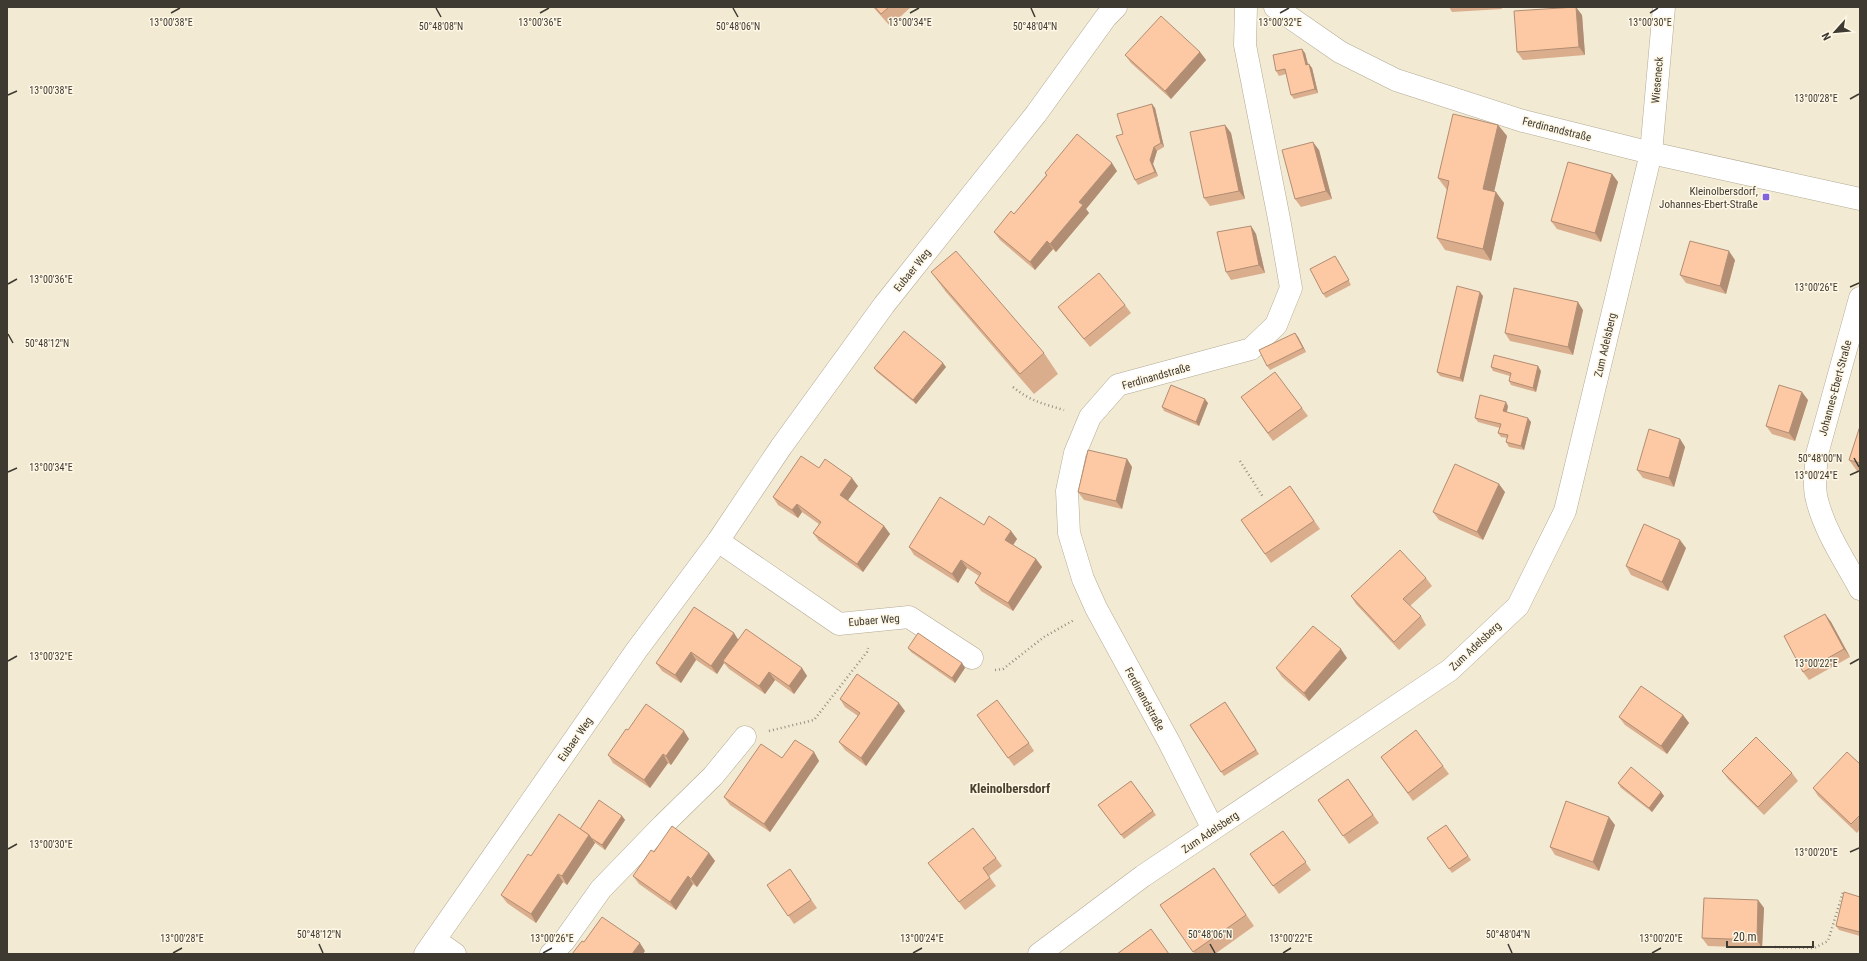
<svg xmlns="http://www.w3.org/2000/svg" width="1867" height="961" font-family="'Roboto Condensed',sans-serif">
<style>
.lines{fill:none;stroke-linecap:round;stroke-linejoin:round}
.minor-casing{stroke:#b3aa94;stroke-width:23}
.tertiary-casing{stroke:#b3aa94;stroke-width:23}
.path{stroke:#969080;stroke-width:2.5;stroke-dasharray:1 3;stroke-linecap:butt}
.minor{stroke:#fff;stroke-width:22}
.tertiary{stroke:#fff;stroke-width:22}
.wall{fill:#daad8d}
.shaded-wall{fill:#b18d73}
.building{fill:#fdc9a4;stroke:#b18d73}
.ticks{fill:none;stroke:#3e3a32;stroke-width:1.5}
.poi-dot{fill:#8062dd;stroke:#fff7e5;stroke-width:1.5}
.labels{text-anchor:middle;stroke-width:3;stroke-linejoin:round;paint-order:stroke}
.street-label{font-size:11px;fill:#3e3a32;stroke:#fff7e5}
.poi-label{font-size:11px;fill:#3e3a32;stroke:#fff7e5;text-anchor:end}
.quarter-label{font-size:13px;font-weight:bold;fill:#49412e;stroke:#fff7e5}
.ticks-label{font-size:10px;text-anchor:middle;fill:#3e3a32;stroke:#fff7e5;stroke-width:3;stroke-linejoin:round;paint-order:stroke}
</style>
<rect width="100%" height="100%" fill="#f3ead3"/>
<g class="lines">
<!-- minor casing -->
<g class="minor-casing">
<g id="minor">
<path d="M1860,298L1817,454C1816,469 1813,486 1817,500C1825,532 1845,561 1860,589"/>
<polyline points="718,541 839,624 909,617 972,658"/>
<polyline points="1213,829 1169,742 1096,608 1083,579 1069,533 1067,491 1075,453 1090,417 1118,385 1251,349 1276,325 1291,288 1280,224 1245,45 1246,7"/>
<polyline points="435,940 455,954"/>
<polyline points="425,954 636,651 718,541 781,447 884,305 1036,114 1106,17 1116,7"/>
<polyline points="551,954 564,941 601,889 663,825 713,776 745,737"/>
<polyline points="1039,954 1143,876 1450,670 1518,606 1565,511 1651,153 1664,7"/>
</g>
</g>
<!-- tertiary casing -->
<g class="tertiary-casing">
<polyline id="tertiary" points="1275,7 1340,52 1396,80 1523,121 1651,153 1860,199"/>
</g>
<!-- path -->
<g class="path">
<path d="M1013,387C1030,401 1044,404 1064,410"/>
<polyline points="1240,461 1263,497"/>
<polyline points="995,670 1003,669 1044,637 1074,620"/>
<polyline points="769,731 814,720 867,652 868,648"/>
<polyline points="1775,947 1814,948 1828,941 1843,892"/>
</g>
<!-- minor -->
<use href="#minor" class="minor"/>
<!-- tertiary -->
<use href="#tertiary" class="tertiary"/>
</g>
<!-- wall -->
<g class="wall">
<polygon points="873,7 911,7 890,26"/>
<polygon points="1449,7 1501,7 1502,9 1452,12"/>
<polygon points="1582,15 1585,55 1523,60 1517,52"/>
<polygon points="1200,52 1206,60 1171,99 1131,63 1125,55"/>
<polygon points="1305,53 1308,64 1312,68 1318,93 1294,99 1291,95 1286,74 1279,76 1276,71"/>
<polygon points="1155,108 1164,147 1157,151 1153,164 1158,176 1138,185 1135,180 1123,134"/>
<polygon points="1225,125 1231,133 1245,199 1210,206 1204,198"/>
<polygon points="1498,125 1507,136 1494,191 1504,203 1491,261 1445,250 1437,238 1447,190 1438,178"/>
<polygon points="1319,150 1332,199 1301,207 1295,199"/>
<polygon points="1117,171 1086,209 1089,213 1056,252 1053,249 1035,270 1000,240 994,232 1014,214 1046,175 1045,173"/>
<polygon points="1612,174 1618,182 1601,242 1557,229 1551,221"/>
<polygon points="1251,226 1256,234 1265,273 1231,280 1226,272"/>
<polygon points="1338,260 1351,285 1326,298 1323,294"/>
<polygon points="1735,260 1726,294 1686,283 1680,275"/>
<polygon points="931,272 1044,353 1058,374 1034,394 946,292"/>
<polygon points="1483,296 1463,382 1440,376 1437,372"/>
<polygon points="1125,305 1131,313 1090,347 1064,315 1058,307"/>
<polygon points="1583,310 1573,355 1510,341 1505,333"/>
<polygon points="1295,333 1298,337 1306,352 1270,370 1267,366"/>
<polygon points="946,367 916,404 877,372 874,368"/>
<polygon points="1491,367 1541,371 1536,392 1511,385 1509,381 1510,376 1493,371"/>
<polygon points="1241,397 1302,408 1308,416 1273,441"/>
<polygon points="1808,400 1795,441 1772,434 1766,426"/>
<polygon points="1208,403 1199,426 1164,411 1162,407"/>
<polygon points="1508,406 1507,412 1531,422 1524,450 1509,447 1506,442 1507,438 1501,437 1498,433 1500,428 1478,422 1475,418"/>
<polygon points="1860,426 1860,472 1857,471 1849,460"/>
<polygon points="1680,439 1685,447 1674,487 1643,478 1637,470"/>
<polygon points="1127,459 1132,467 1122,509 1084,500 1078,492"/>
<polygon points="819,468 858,486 848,500 884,526 890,534 863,572 819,541 813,533 819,524 802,512 798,518 778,505 773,497"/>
<polygon points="1290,486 1320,529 1271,563 1241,520"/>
<polygon points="1505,492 1483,540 1439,520 1433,512"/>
<polygon points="984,525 1011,531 1017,539 1013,545 1036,559 1042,567 1013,611 981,591 975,583 979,576 967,568 958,583 914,555 909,547"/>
<polygon points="1686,548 1668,591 1631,575 1626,566"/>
<polygon points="1426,578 1432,586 1410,606 1421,616 1426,625 1399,650 1356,604 1351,596"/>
<polygon points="1825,614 1831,622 1850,657 1809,680 1803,672"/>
<polygon points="734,633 738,640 802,668 807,676 794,694 775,680 765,694 729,669 724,663 717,674 696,660 681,683 662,671 656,663"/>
<polygon points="908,648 962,663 965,668 955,683 911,652"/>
<polygon points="1347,658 1309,701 1282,677 1276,668"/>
<polygon points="840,699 905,711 866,766 845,750 839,742 858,716 845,707"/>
<polygon points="1225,702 1259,754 1224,776 1190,725"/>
<polygon points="977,715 1029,743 1034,751 1014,766"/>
<polygon points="1683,715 1689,723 1667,754 1625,725 1619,717"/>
<polygon points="628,730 689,739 671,765 668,763 650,788 613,763 608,755"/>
<polygon points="814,752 819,761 770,832 730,805 724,797 782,758"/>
<polygon points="1381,757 1443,766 1449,774 1413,801"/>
<polygon points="1860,764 1860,829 1857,833 1818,796 1813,788"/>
<polygon points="1722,771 1792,773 1798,781 1764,815 1728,779"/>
<polygon points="1348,779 1379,823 1349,844 1318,800"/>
<polygon points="1131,781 1156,815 1124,839 1098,805"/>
<polygon points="1618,783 1661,792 1664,796 1652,812 1621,788"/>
<polygon points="622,816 625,820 605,850 594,842 595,843 567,885 563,882 536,923 507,903 501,895 580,829"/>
<polygon points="1446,825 1471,860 1452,873 1427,838"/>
<polygon points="1615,825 1599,871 1555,855 1550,847"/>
<polygon points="1283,831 1311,870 1279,894 1250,854"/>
<polygon points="654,852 709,853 715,861 697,887 693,884 676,910 639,884 633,876"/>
<polygon points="996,858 1002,866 989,876 996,886 965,910 928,863"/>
<polygon points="1214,868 1254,926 1215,954 1195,954 1160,905"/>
<polygon points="790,869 817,908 794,924 767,885"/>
<polygon points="1860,897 1860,936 1839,930 1836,926"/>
<polygon points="1758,900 1764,908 1762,948 1708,946 1702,938"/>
</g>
<!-- shaded-wall -->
<g class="shaded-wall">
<polygon points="1576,7 1582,15 1585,55 1579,47"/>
<polygon points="1302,49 1305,53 1309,69 1306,65"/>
<polygon points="1200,52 1206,60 1171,99 1165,91"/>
<polygon points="1309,64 1312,68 1318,93 1315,89"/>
<polygon points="1152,104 1155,108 1164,147 1161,143"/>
<polygon points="1225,125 1231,133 1245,199 1239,191"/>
<polygon points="1498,125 1507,136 1492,201 1483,189"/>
<polygon points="1313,142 1319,150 1332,199 1326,191"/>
<polygon points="1154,147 1157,151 1153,164 1158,176 1155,172 1150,160"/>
<polygon points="1112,163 1117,171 1086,209 1089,213 1056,252 1050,244 1079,202"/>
<polygon points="1612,174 1618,182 1601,242 1595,233"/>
<polygon points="1496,192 1504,203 1491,261 1483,249"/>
<polygon points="1251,226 1256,234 1265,273 1259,265"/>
<polygon points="1047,241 1053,249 1035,270 1030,262"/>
<polygon points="1729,251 1735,260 1726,294 1720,286"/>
<polygon points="1480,292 1483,296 1463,382 1460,378"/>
<polygon points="1578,302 1583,310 1573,355 1568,347"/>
<polygon points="1295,333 1298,337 1306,352 1303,348"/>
<polygon points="943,363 946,367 916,404 913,400"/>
<polygon points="1538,366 1541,371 1536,392 1533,388"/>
<polygon points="1802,392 1808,400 1795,441 1789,433"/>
<polygon points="1205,399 1208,403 1199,426 1196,422"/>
<polygon points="1506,402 1508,406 1506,415 1503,411"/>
<polygon points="1528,418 1531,422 1524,450 1521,446"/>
<polygon points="1680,439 1685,447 1674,487 1669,478"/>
<polygon points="1127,459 1132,467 1122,509 1116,501"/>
<polygon points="852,478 858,486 846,503 840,495"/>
<polygon points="1499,484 1505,492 1483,540 1477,532"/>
<polygon points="797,504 802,512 798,518 792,510"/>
<polygon points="884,526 890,534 863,572 857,564"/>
<polygon points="1011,531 1017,539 1011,548 1005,540"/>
<polygon points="1680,540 1686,548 1668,591 1662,582"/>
<polygon points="1036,559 1042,567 1013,611 1008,603"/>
<polygon points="961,560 967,568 958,583 952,574"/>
<polygon points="1825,614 1831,622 1850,657 1844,649"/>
<polygon points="734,633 739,641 723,661 724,663 717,674 711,666"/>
<polygon points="1341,649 1347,658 1309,701 1304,693"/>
<polygon points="691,652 696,660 681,683 675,675"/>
<polygon points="962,663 965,668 955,683 952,678"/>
<polygon points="802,668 807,676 794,694 789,686"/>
<polygon points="769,672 775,680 765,694 759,686"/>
<polygon points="899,703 905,711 866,766 861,758"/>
<polygon points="1683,715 1689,723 1667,754 1661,746"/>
<polygon points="684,731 689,739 671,765 666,756"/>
<polygon points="814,752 819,761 770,832 764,824"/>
<polygon points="663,754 668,763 650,788 644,780"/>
<polygon points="1661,792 1664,796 1652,812 1649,808"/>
<polygon points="622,816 625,820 605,850 602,845"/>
<polygon points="1609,817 1615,825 1599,871 1593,862"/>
<polygon points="589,835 595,843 567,885 562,876"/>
<polygon points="709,853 715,861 697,887 691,879"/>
<polygon points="558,874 563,882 536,923 531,914"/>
<polygon points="688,876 693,884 676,910 670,902"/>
<polygon points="1758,900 1764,908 1762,948 1757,940"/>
<polygon points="640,943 645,951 643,954 632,954"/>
</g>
<!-- building -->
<g class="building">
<polygon points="875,7 889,7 881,14"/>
<polygon points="1576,7 1579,47 1517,52 1514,11"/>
<polygon points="1161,16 1200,52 1165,91 1125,55"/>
<polygon points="1302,49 1306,65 1309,64 1315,89 1291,95 1285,69 1276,71 1273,55"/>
<polygon points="1152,104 1161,143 1154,147 1150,160 1155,172 1135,180 1116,136 1123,134 1117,114"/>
<polygon points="1453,114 1498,125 1483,189 1496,192 1483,249 1437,238 1449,181 1438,178"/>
<polygon points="1225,125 1239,191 1204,198 1190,132"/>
<polygon points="1077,134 1112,163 1079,202 1083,205 1050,244 1047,241 1030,262 994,232 1011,211 1014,214 1047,175 1045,173"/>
<polygon points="1313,142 1326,191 1295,199 1282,150"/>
<polygon points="1568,162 1612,174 1595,233 1551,221"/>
<polygon points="1251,226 1259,265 1226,272 1217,232"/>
<polygon points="1690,241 1729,251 1720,286 1680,275"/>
<polygon points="956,251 1044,353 1020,374 931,272"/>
<polygon points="1335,256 1349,280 1323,294 1310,269"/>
<polygon points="1099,273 1125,305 1084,339 1058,307"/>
<polygon points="1457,286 1480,292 1460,378 1437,372"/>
<polygon points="1514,288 1578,302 1568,347 1505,333"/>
<polygon points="904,331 943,363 913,400 874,368"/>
<polygon points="1295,333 1303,348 1267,366 1259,350"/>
<polygon points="1494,355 1538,366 1533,388 1509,381 1511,373 1491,367"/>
<polygon points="1275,372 1302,408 1268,433 1241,397"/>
<polygon points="1171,385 1205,399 1196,422 1162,407"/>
<polygon points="1779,385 1802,392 1789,433 1766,426"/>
<polygon points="1480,395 1506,402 1503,411 1528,418 1521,446 1506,442 1508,435 1498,433 1501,424 1475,418"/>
<polygon points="1860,426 1860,463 1849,460"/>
<polygon points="1649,429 1680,439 1669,478 1637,470"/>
<polygon points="1088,450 1127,459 1116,501 1078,492"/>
<polygon points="801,456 819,468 825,459 852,478 840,495 884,526 857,564 813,533 821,522 797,504 792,510 773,497"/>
<polygon points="1455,464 1499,484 1477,532 1433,512"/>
<polygon points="1290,486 1314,521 1265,554 1241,520"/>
<polygon points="940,497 984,525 989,516 1011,531 1005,540 1036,559 1008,603 975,583 981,573 961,560 952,574 909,547"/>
<polygon points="1644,524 1680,540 1662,582 1626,566"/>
<polygon points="1400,550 1426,578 1403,599 1421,616 1394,642 1351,596"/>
<polygon points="694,607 734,633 711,666 691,652 675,675 656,663"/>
<polygon points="1825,614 1844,649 1803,672 1784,636"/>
<polygon points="1313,626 1341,649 1304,693 1276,668"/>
<polygon points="746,629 802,668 789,686 769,672 759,686 723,661"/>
<polygon points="918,633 962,663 952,678 908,648"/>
<polygon points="857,674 899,703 861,758 839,742 860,713 840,699"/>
<polygon points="1641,686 1683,715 1661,746 1619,717"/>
<polygon points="997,700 1029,743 1008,758 977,715"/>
<polygon points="1225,702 1256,750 1221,772 1190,725"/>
<polygon points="646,704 684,731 666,756 663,754 644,780 608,755 626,729 628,730"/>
<polygon points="1416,730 1443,766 1408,793 1381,757"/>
<polygon points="1756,737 1792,773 1758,807 1722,771"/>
<polygon points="795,740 814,752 764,824 724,797 761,744 782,758"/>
<polygon points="1847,752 1860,764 1860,815 1851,824 1813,788"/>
<polygon points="1631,767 1661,792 1649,808 1618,783"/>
<polygon points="1348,779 1373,815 1343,836 1318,800"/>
<polygon points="1131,781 1153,811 1121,835 1098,805"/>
<polygon points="599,800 622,816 602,845 591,838 589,835 580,829"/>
<polygon points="1566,801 1609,817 1593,862 1550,847"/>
<polygon points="559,814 589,835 562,876 558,874 531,914 501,895 528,854 531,856"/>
<polygon points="1446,825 1468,856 1449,869 1427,838"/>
<polygon points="672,826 709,853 691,879 688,876 670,902 633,876 651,850 654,852"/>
<polygon points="973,828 996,858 983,868 990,878 959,902 928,863"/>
<polygon points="1283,831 1306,862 1273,886 1250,854"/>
<polygon points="1214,868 1246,915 1193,952 1160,905"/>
<polygon points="790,869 811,900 788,916 767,885"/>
<polygon points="1844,892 1860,897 1860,932 1836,926"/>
<polygon points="1704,898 1758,900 1757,940 1702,938"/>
<polygon points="602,917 640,943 632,954 572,954 582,941 584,942"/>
<polygon points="1151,929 1169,954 1117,954"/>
</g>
<!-- ticks -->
<path class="ticks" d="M436,8L441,17M733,8L738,17M1031,8L1035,17M171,13L180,8M540,13L549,8M910,13L919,8M1280,13L1289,8M1650,13L1658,8M8,95L17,91M1850,99L1859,94M8,284L17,279M1850,287L1859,283M8,334L13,343M1854,458L1859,467M8,472L17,468M1850,475L1859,471M8,661L17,656M1850,664L1859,659M8,849L17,844M1850,852L1859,848M319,944L323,953M1210,944L1215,953M1508,944L1512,953M173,953L182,948M543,953L552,948M913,953L922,948M1283,953L1291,948M1652,953L1661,948"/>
<!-- markers -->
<rect class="poi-dot" x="1762" y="193" width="8" height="8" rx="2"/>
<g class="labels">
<!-- street labels -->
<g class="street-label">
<text transform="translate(1657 80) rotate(-85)" y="4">Wieseneck</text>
<text transform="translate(1557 129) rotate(14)" y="4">Ferdinandstraße</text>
<text transform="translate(912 270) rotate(-51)" y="4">Eubaer Weg</text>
<text transform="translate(1605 345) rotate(-77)" y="4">Zum Adelsberg</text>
<text transform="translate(1156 376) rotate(-16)" y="4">Ferdinandstraße</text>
<text transform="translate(1835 388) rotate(-75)" y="4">Johannes-Ebert-Straße</text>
<text transform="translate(874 620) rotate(-5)" y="4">Eubaer Weg</text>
<text transform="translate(1475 646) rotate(-43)" y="4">Zum Adelsberg</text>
<text transform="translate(1145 699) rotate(61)" y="4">Ferdinandstraße</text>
<text transform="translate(575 739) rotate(-55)" y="4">Eubaer Weg</text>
<text transform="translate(1210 832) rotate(-34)" y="4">Zum Adelsberg</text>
</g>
<!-- poi labels -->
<g class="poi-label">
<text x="1758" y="195">Kleinolbersdorf,<tspan x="1758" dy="13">Johannes-Ebert-Straße</tspan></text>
</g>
<!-- quarter labels -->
<g class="quarter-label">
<text x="1010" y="793">Kleinolbersdorf</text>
</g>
</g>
<g class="ticks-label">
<text x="171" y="26">13°00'38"E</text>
<text x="540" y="26">13°00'36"E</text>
<text x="910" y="26">13°00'34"E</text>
<text x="1280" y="26">13°00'32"E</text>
<text x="1650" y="26">13°00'30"E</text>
<text x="441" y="30">50°48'08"N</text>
<text x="738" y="30">50°48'06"N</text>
<text x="1035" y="30">50°48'04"N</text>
<text x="51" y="94">13°00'38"E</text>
<text x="1816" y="102">13°00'28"E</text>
<text x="51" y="283">13°00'36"E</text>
<text x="1816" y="291">13°00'26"E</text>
<text x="47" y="347">50°48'12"N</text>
<text x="1820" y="462">50°48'00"N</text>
<text x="51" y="471">13°00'34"E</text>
<text x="1816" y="479">13°00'24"E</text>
<text x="51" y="660">13°00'32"E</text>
<text x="1816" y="667">13°00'22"E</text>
<text x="51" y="848">13°00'30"E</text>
<text x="1816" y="856">13°00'20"E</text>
<text x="319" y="938">50°48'12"N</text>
<text x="1210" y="938">50°48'06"N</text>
<text x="1508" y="938">50°48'04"N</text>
<text x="182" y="942">13°00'28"E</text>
<text x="552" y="942">13°00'26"E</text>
<text x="922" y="942">13°00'24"E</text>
<text x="1291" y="942">13°00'22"E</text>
<text x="1661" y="942">13°00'20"E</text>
</g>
<!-- border -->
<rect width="1867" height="961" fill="none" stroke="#3e3a32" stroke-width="16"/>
<!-- north arrow -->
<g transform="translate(1835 32) rotate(243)" stroke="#fff7e5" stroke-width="3" paint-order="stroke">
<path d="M0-3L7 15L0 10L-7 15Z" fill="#3e3a32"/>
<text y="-6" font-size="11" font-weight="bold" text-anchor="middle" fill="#3e3a32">N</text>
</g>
<!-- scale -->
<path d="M1727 941v6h86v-6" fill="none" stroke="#3e3a32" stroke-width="2"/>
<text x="1733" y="941" font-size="12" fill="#3e3a32" stroke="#fff7e5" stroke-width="3" paint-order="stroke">20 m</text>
</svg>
